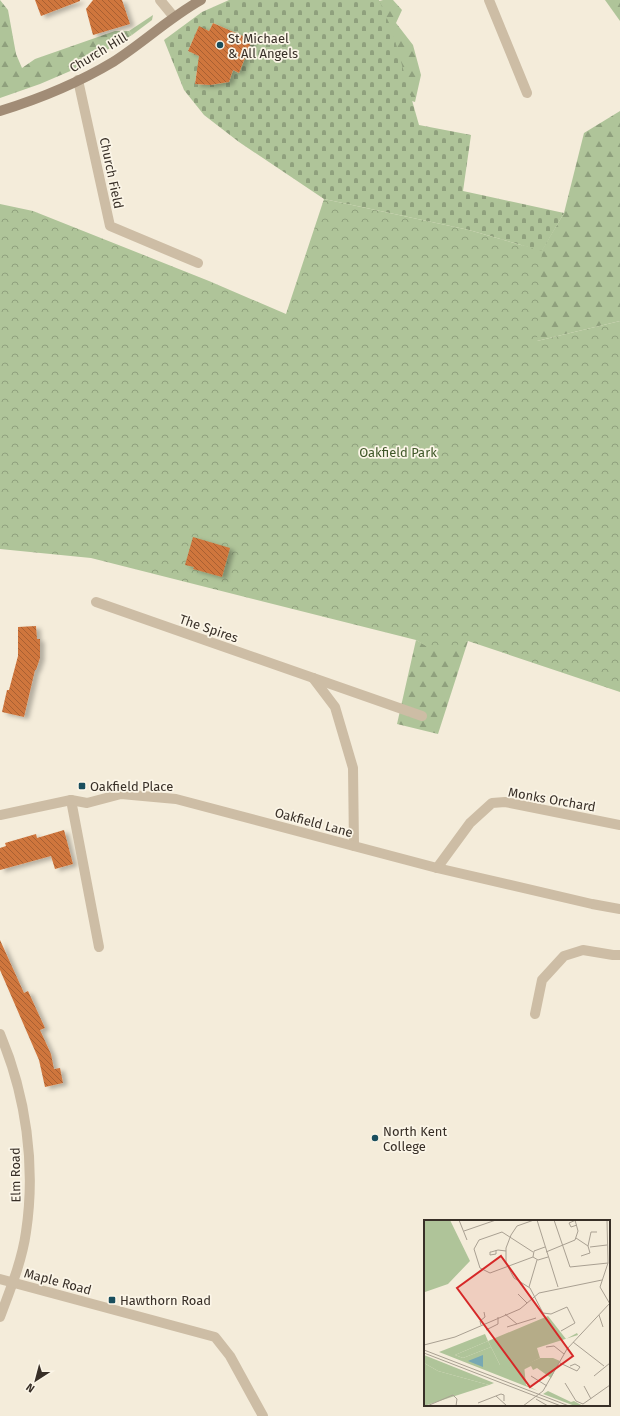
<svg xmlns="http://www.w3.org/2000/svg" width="620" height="1416" font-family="'Fira Sans',sans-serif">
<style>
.grass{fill:#afc499}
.forest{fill:url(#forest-firs)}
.cemetery{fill:url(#cemetery-stones);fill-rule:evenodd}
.park{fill:url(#park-crowns)}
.building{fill:url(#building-back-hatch);filter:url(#shadow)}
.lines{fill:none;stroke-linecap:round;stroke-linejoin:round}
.minor{stroke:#cdbda5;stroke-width:10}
.tertiary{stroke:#cdbda5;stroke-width:10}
.secondary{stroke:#a18c76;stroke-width:10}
.poi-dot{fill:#194e5d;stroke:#fbf5e7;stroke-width:1.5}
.labels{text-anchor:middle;stroke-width:3.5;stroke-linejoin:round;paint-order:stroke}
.poi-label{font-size:13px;fill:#382f27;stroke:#fbf5e7;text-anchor:start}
.street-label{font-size:13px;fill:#382f27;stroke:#fbf5e7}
.park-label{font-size:13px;fill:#405829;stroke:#fbf5e7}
.inset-road{fill:none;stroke:#a9a092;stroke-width:1}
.view{fill:#d62828;fill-opacity:0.15;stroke:#d62828;stroke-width:2}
.inset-edge{fill:none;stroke:#382f27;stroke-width:2}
</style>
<defs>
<pattern id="forest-firs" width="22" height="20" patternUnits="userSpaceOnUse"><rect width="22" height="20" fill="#afc499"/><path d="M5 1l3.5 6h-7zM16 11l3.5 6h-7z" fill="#8fa07d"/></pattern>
<pattern id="cemetery-stones" width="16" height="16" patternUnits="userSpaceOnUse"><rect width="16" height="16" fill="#afc499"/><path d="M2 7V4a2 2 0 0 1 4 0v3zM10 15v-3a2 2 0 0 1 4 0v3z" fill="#8fa07d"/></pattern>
<pattern id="park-crowns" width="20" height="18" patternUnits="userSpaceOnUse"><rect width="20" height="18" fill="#afc499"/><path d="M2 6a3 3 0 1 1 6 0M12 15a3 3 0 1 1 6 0" fill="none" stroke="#8fa07d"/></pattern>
<pattern id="building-back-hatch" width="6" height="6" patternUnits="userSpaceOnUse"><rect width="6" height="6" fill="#cf763d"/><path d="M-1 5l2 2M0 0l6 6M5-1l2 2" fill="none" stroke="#a96133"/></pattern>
<filter id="shadow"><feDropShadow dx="4.5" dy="2.5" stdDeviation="2" flood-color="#0004"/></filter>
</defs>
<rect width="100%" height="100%" fill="#f4ecda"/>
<!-- grass -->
<polygon class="grass" points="153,15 152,20 132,35 129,31"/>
<!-- forest -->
<g class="forest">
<polygon points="0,0 8,10 16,54 22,68 35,59 115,31 129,31 132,35 75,69 40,84 0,98"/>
<polygon points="383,0 393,0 402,10 396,23 413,45 421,75 415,102 394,95 368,4"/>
<polygon points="605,0 620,0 620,21"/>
<polygon points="620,111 620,321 537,341 522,245 542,250 564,213 584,133"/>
<polygon points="416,640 431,648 468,641 438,734 397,724"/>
</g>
<!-- cemetery -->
<path class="cemetery" d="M229,0H379L392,30L419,125L471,135L463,191L564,213L542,251L469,230L324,199L239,142L204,115L184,90L164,40L202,12ZM213,23L252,40L239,73L233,70L229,82L210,85L195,84L197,70L223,72L225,67L188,51L199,27L209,31Z"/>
<!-- park -->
<polygon class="park" points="324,199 469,230 542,251 537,341 620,321 620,692 468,641 441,651 431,649 416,640 91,558 0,549 0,204 33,211 209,281 286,314"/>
<!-- building -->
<g class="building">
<polygon points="35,0 80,0 80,1 41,16"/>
<polygon points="93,0 122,0 130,24 93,35 86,9"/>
<polygon points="213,23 252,40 239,73 233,70 229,82 210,85 195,84 199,56 188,51 199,26 209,31"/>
<polygon points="193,537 230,548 222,577 193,569 194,567 185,565"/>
<polygon points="36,626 37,639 40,639 40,658 36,670 35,670 24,717 2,712 7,690 9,690 18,656 18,627"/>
<polygon points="64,830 73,864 55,869 51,856 0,870 0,848 6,846 5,843 36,834 37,838"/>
<polygon points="0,940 24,993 28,991 45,1028 40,1030 51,1054 54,1069 60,1068 63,1083 45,1087 39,1060 0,970"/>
</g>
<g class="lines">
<!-- minor -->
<g class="minor">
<polyline points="160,0 174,17"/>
<polyline points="489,0 527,93"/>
<polyline points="78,80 110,226 198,263"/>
<polyline points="96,602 422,716"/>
<polyline points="313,678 335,707 353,768 354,846"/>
<polyline points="71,800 99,947"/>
<polyline points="437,868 470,823 492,803 505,802 620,825"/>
<polyline points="535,1014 542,980 564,956 583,950 613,955 620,955"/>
<path d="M0,1034C26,1095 36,1166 26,1232C22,1261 10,1290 0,1317"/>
<polyline points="0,1279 215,1337 230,1356 263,1416"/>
</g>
<!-- tertiary -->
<polyline class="tertiary" points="0,815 71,800 87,803 121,794 176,799 437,868 592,904 620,909"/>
<!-- secondary -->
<path class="secondary" d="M0,111C39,99 78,83 113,62C143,43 169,18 201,0"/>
</g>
<!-- markers -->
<g class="poi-dot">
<circle cx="220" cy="45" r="4"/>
<rect x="78" y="782" width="8" height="8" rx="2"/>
<circle cx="375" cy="1138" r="4"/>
<rect x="108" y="1296" width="8" height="8" rx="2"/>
</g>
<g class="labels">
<!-- poi labels -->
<g class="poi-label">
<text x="228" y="43">St Michael<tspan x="228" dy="15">&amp; All Angels</tspan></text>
<text x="90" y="791">Oakfield Place</text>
<text x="383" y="1136">North Kent<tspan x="383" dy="15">College</tspan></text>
<text x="120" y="1305">Hawthorn Road</text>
</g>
<!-- street labels -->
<g class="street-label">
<text transform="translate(98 52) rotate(-31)" y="5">Church Hill</text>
<text transform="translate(112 173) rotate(78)" y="5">Church Field</text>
<text transform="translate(209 628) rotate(19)" y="5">The Spires</text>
<text transform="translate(552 799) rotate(10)" y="5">Monks Orchard</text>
<text transform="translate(314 822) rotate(15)" y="5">Oakfield Lane</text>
<text transform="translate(15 1175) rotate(-91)" y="5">Elm Road</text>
<text transform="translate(58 1281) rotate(15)" y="5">Maple Road</text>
</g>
<!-- park labels -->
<g class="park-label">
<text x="398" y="457">Oakfield Park</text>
</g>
</g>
<!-- overview -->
<g transform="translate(424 1220)">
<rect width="186" height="186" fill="#f4ecda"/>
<path d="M0,0H26L46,41L24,64L1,72L0,77ZM0,143L14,151L65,165L0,186Z" fill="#afc499"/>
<path d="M61,114L64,121L31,135L39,138L67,127L76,145L94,137L100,145L102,165L114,171L15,132ZM0,135L70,163L65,165L14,151L0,143ZM124,171L147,182L150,181L159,186H151L119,174Z" fill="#afc499"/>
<path d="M116,138H129L136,141L127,158L113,148L109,150L107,146L99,150L98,146Z" fill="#afc499"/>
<path d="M124,96L142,119L153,113L154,115L113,128L116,138L104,144L98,146L94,139L87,148L76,145L64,121Z" fill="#afc499"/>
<path d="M64,121L67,127L39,138L31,135Z" fill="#afc499"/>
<path d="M59,135V147L44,141Z" fill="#77a8b3"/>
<path class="inset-road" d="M35,0L43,20M110,0L93,6L87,15L82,28V43L90,58L106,68L119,93L127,94L143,87L151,103L137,111M113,0L134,67M130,0L146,47L184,43M152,0L145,3L147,7L153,5M183,0L184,43L176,67L186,84M40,11L72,0M152,18L164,26L167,12H173M166,27L183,25M72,30V34L66,35V32H67L74,30L82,31M122,32L151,20L154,11L151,0M157,36L166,33L164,26M109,37L66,53L56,48L50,29L55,20L78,12L109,32M109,37L110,31L121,27M109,37L114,40L124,37M105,67L113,40M94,74L103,83M81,94L93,104M175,95L179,107M57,105L56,101L61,97L60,92M83,107L112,98M62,110L74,104V97M149,122L180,146M0,125L31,117L96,89L115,73L178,60M122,127L130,126L140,134M0,130L145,186M0,133L137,186M136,143L153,151L156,147L151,144L146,146M107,156L123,166M170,156L186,143M141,163L152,181L159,184L186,165M160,166L167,179M72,176L83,186M112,179L124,186M54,183L77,174L80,175V181M3,186L29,175L33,179L32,186M99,186L119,171L143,129L186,83"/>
<path class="view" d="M77,36L149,136L106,167L33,68Z"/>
<rect width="186" height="186" class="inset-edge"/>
</g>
<!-- north arrow -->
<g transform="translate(36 1380) rotate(216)" stroke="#fbf5e7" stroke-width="3" paint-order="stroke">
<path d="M0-3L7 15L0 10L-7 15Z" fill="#382f27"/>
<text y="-6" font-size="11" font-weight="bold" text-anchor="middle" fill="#382f27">N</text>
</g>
</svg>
